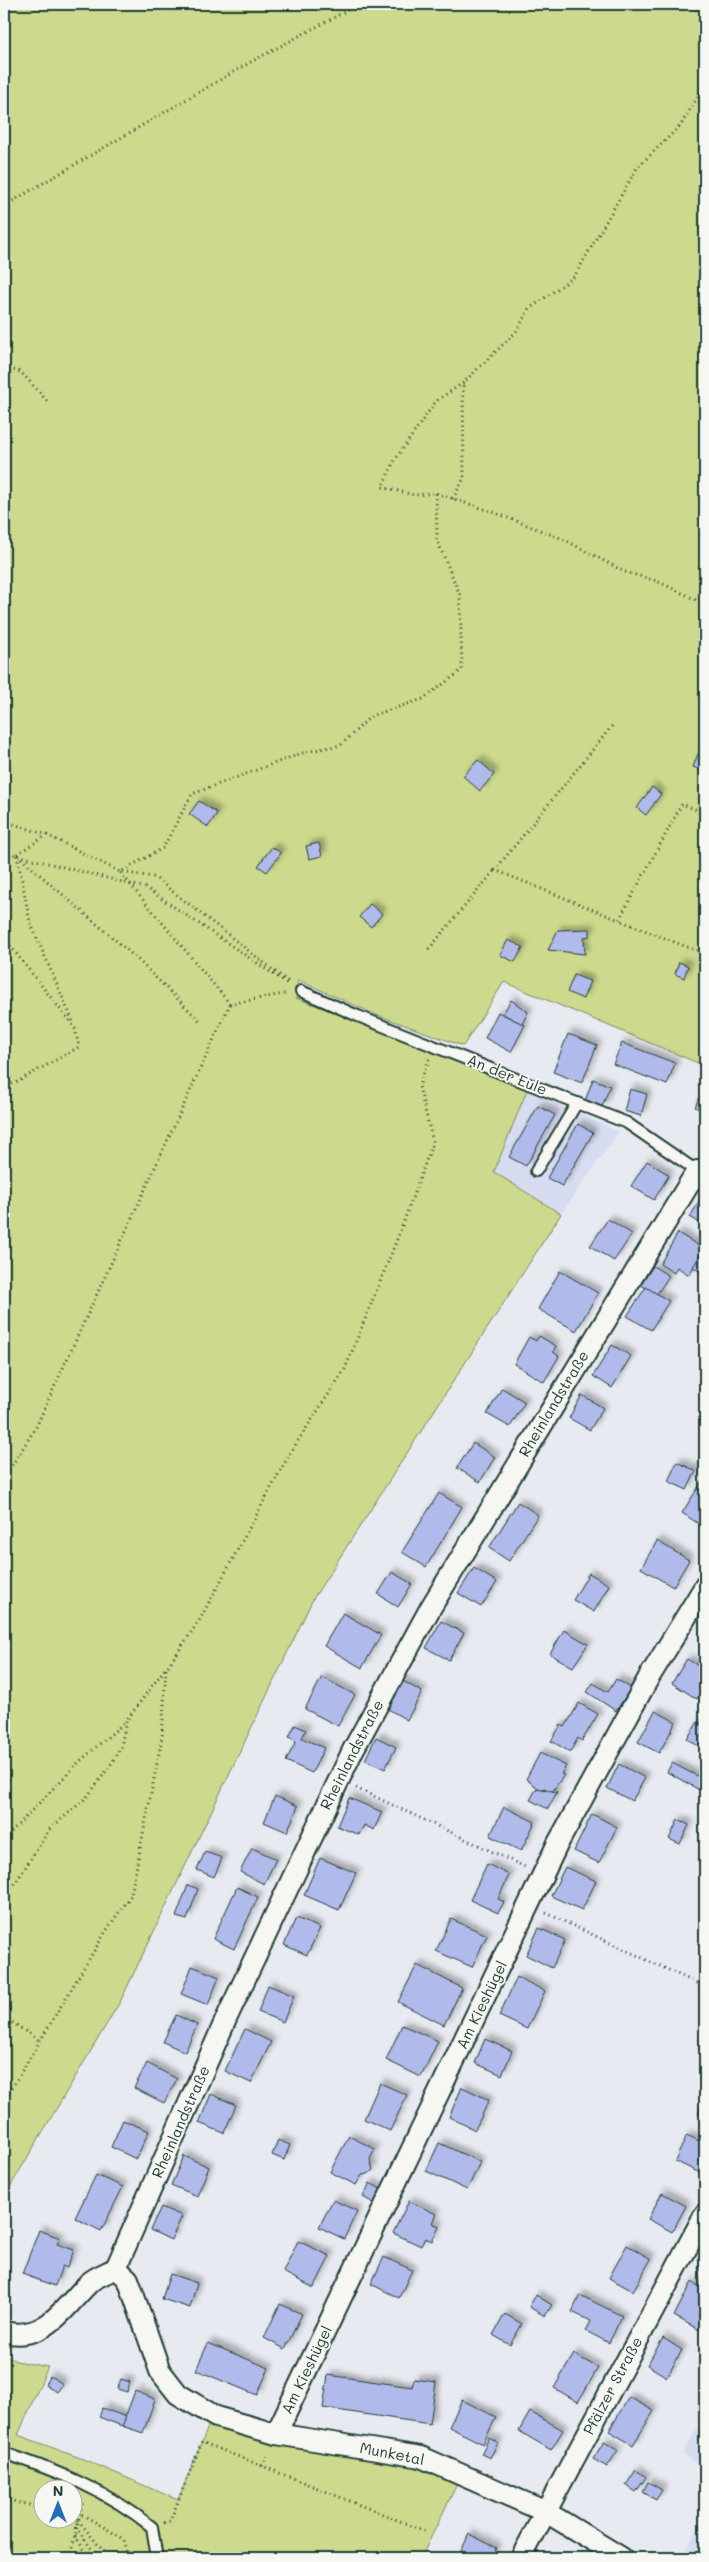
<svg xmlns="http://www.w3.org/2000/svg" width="709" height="2562" font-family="Mali,sans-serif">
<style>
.built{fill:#d7dcf0}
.green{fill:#cdd98c;stroke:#768b60;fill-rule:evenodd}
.building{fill:#b0bbec;stroke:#1f3d34;filter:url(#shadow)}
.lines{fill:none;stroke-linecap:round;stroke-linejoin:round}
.service-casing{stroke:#1f3d34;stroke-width:14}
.minor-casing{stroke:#1f3d34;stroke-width:24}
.path{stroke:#1f3d34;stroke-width:3;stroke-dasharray:1 4;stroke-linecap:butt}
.service{stroke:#f6f6f2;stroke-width:10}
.minor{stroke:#f6f6f2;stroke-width:20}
.labels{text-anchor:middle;stroke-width:4;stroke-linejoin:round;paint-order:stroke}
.street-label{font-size:15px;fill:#1f3d34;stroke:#f6f6f2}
</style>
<defs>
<filter id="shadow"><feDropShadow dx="4.5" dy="-4.5" stdDeviation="2.5" flood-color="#0004"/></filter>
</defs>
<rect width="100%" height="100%" fill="#e8eaf1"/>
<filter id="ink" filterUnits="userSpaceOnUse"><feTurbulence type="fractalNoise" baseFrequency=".02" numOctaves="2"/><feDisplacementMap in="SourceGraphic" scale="10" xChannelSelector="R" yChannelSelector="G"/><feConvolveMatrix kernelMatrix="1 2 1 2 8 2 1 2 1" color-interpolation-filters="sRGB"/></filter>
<g filter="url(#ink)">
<!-- built -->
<g class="built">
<polygon points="527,1090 619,1132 561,1214 494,1173"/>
<polygon points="705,2415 705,2468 682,2454"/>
<polygon points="705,2516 705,2558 681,2558"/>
</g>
<!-- green -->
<g class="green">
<polygon points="4,4 705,4 705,1066 504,982 463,1046 377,1015 298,980 296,998 456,1057 527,1090 494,1172 561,1214 313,1599 121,2000 4,2197"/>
<path d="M4,2355L16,2361L48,2367L18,2435L83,2459L178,2500L210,2422L423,2467L458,2482L421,2558H4ZM42,2490H72V2520H42Z"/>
</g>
<!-- building -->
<g class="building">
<polygon points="698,754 705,757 705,772 693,767"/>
<polygon points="478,760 494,774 480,791 463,776"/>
<polygon points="652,787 661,794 646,815 637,808"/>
<polygon points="199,801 217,813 208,827 189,814"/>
<polygon points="319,843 322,856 309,859 306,846"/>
<polygon points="272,847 281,853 267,872 258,866"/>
<polygon points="370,904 382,914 371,927 359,917"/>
<polygon points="590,929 590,936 584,937 585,954 548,950 558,930"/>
<polygon points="508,940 523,947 515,962 500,955"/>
<polygon points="679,962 688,966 684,978 675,974"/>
<polygon points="574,975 590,981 583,999 567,992"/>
<polygon points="511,1000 528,1012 522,1024 503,1014"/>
<polygon points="498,1012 525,1025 511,1052 485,1038"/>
<polygon points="568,1034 597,1045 582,1083 553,1072"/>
<polygon points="622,1043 675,1063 667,1085 613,1064"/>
<polygon points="593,1079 610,1086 602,1107 585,1101"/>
<polygon points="704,1086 705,1087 705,1112 695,1107"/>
<polygon points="630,1089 647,1094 641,1116 624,1111"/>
<polygon points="538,1106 555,1115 526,1166 509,1157"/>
<polygon points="578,1124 593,1133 562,1186 547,1178"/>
<polygon points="647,1161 669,1175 654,1200 631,1186"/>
<polygon points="705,1191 705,1226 690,1217"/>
<polygon points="608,1219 632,1234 614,1261 590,1246"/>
<polygon points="678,1233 704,1249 689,1275 677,1267 674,1273 660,1264"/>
<polygon points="704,1249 705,1264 701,1272 693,1267"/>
<polygon points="653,1266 669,1276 657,1294 641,1285"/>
<polygon points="560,1271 598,1293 576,1331 538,1309"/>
<polygon points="646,1287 669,1301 651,1330 627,1316"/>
<polygon points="539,1336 556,1346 553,1352 559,1356 544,1382 514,1364 529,1337 536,1341"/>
<polygon points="612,1345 631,1356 612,1388 593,1376"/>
<polygon points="502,1388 525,1402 510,1427 487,1414"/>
<polygon points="582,1395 603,1408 590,1430 569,1418"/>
<polygon points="473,1443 495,1457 480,1482 457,1468"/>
<polygon points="677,1462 696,1471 687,1490 668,1481"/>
<polygon points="705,1477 705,1528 682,1513"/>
<polygon points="439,1493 462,1507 426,1567 402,1552"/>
<polygon points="518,1502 538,1515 509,1561 489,1548"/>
<polygon points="657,1541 689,1560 673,1587 641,1568"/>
<polygon points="474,1568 497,1582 481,1607 458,1593"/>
<polygon points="392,1572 412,1584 398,1607 378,1594"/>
<polygon points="589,1573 609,1585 594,1612 573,1600"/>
<polygon points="343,1613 381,1635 362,1668 324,1646"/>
<polygon points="441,1621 464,1633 449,1660 426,1648"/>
<polygon points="564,1630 588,1644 573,1667 550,1654"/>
<polygon points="687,1659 705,1670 705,1687 697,1699 672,1683"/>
<polygon points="322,1677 355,1695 338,1726 305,1709"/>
<polygon points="616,1679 631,1688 616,1711 587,1692 593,1683 608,1692"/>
<polygon points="401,1680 422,1692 407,1720 386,1708"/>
<polygon points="579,1703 598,1714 582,1741 578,1738 570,1752 551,1741 561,1725 565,1727"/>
<polygon points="655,1711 676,1722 659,1753 638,1742"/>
<polygon points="698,1722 705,1726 705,1750 687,1739"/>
<polygon points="295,1725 306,1730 302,1738 324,1748 312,1773 286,1761 296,1741 289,1737"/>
<polygon points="376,1737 396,1747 385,1769 365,1760"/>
<polygon points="540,1753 566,1766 561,1774 564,1775 552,1792 544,1788 542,1791 526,1779"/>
<polygon points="672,1763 705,1780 705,1793 667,1772"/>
<polygon points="619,1764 645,1778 632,1801 607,1788"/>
<polygon points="537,1788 557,1792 548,1809 530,1800"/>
<polygon points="275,1796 298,1806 287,1832 264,1822"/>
<polygon points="349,1798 382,1812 374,1830 364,1825 359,1835 337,1826"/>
<polygon points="504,1807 535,1822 521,1851 490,1836"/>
<polygon points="592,1814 617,1827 599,1863 574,1851"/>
<polygon points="678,1820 689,1825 680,1844 669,1839"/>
<polygon points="252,1848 276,1859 264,1884 240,1872"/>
<polygon points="205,1852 222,1858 214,1877 197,1870"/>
<polygon points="320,1858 356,1873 339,1910 304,1895"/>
<polygon points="487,1864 509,1875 498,1899 504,1902 498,1913 470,1900"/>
<polygon points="565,1867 596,1881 582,1910 551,1896"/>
<polygon points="188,1885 198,1889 187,1920 176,1917"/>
<polygon points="237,1887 258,1897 234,1949 213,1939"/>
<polygon points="296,1918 320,1928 307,1955 284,1945"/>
<polygon points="451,1919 487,1935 472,1967 436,1951"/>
<polygon points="539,1928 565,1940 552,1968 526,1955"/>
<polygon points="417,1965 462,1988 444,2025 398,2002"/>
<polygon points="192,1966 219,1977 208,2005 181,1994"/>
<polygon points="517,1977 545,1991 527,2029 499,2016"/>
<polygon points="268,1985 294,1996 283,2022 258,2012"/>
<polygon points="176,2015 197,2025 185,2052 163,2042"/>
<polygon points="402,2025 438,2041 421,2077 386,2060"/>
<polygon points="245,2029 271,2042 251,2083 225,2071"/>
<polygon points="485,2039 512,2051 502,2075 475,2063"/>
<polygon points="147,2063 177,2079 164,2103 134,2088"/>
<polygon points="380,2083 407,2095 390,2131 364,2119"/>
<polygon points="462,2087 489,2100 475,2130 449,2117"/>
<polygon points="211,2094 236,2105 224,2133 199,2123"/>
<polygon points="705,2097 705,2116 698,2113"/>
<polygon points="123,2120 149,2131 136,2159 111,2147"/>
<polygon points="687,2135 705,2144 705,2161 700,2173 675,2161"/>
<polygon points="349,2136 375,2149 370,2159 373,2170 368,2174 362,2175 356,2185 330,2172"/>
<polygon points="278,2140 290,2145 284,2160 272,2155"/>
<polygon points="439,2143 480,2162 467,2190 426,2171"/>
<polygon points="184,2156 209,2167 197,2196 171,2185"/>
<polygon points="96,2175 123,2187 101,2231 75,2218"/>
<polygon points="370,2183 386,2192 379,2206 363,2197"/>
<polygon points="662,2193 686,2206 672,2232 648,2219"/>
<polygon points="333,2200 357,2211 344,2239 319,2227"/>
<polygon points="409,2201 436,2214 432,2223 439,2226 432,2241 425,2238 421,2246 393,2233"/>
<polygon points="161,2207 182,2216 171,2240 150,2230"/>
<polygon points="39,2230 60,2238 57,2244 74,2250 67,2268 62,2266 55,2286 22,2274"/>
<polygon points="298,2241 330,2256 314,2288 283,2272"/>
<polygon points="627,2245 651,2259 633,2291 609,2278"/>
<polygon points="705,2255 705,2272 698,2268"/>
<polygon points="384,2257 412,2270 399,2298 371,2284"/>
<polygon points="170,2274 197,2283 190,2308 162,2299"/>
<polygon points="692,2282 705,2290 705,2333 674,2316"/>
<polygon points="536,2295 552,2305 545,2316 529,2307"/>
<polygon points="580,2295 622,2316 609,2343 586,2331 591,2321 572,2312"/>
<polygon points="280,2304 302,2314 285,2349 264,2338"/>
<polygon points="505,2314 522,2324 510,2345 493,2335"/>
<polygon points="663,2338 682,2350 667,2377 647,2365"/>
<polygon points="208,2343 269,2368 257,2395 196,2370"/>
<polygon points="574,2354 598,2368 578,2402 554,2388"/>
<polygon points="328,2375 412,2387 414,2379 436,2382 430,2424 323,2408"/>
<polygon points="50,2376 63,2384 57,2392 45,2384"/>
<polygon points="121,2379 130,2382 127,2392 117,2389"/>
<polygon points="135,2391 155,2399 143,2433 122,2426"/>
<polygon points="629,2397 654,2411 633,2445 609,2431"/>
<polygon points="462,2400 496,2417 483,2444 449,2427"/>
<polygon points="102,2408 126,2417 122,2426 99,2417"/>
<polygon points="530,2412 563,2430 551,2450 519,2431"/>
<polygon points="489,2438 498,2443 490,2458 481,2454"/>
<polygon points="604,2442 618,2450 607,2467 593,2459"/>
<polygon points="636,2470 646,2477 636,2492 626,2485"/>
<polygon points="648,2482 662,2490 656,2500 643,2492"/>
<polygon points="469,2534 497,2548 492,2558 458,2558"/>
</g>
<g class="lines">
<!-- service casing -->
<g class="service-casing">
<g id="service">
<polyline points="301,991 358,1016 627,1123 697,1171"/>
<polyline points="536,1171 577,1103"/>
<path d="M4,2453C57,2471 108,2491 152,2527L157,2558"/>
</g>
</g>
<!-- minor casing -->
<g class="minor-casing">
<g id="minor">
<polyline points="116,2268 227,2017 353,1750 431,1607 697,1171 705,1174"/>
<polyline points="116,2268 128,2279 160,2371 178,2394 216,2417 276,2434 421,2457 546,2512 622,2558"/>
<path d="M4,2332C46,2342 64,2307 89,2283C96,2276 108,2273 116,2268"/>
<polyline points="276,2434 558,1843 648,1679 705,1586"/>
<polyline points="521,2558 705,2214"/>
</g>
</g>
<!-- path -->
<g class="path">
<polyline points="682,4 705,13"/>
<polyline points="705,84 681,125 637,168 574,277 529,309 516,332 463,383 436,401 395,460 382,487 414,495 436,493 493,512 563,539 625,572 657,581 705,604"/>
<polyline points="4,206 249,63 359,4"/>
<polyline points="4,368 21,372 47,401"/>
<polyline points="453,499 464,478 463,383"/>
<polyline points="612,726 495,870 619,920"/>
<polyline points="705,813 682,804 619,920 705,954"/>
<polyline points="4,821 47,835 120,872 154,877 290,983"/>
<polyline points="4,852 146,888 288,984"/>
<polyline points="17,854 47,835"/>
<polyline points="17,855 135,957 201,1022"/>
<polyline points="17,855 30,922 74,1024"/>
<polyline points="4,938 75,1028 79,1047 15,1083 4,1086"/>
<polyline points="429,949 495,870"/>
<polyline points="230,1004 120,872 163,848 192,794 305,752 341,745 371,716 423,699 462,670 460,595 437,540 436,493"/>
<polyline points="4,1059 10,1065 10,1084"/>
<polyline points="4,1478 36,1427 230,1004 288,993"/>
<polyline points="356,1788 525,1867"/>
<polyline points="4,1839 80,1761 125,1722"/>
<polyline points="4,1895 14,1885 50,1829 86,1798 108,1769 121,1747 126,1721 165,1669"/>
<polyline points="546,1913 705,1987"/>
<polyline points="4,2017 40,2041"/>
<polyline points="4,2101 106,1931 131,1895 162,1738 166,1669 199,1621 290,1453 345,1369 398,1237 433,1142 419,1086 429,1059"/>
<polyline points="4,2230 7,2254 4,2282"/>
<polyline points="262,2466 268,2453"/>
<polyline points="4,2499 42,2508"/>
<polyline points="72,2513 83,2515 124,2539 126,2558"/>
<polyline points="78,2520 109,2558"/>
<polyline points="164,2523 170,2521 202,2442 425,2531"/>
<polyline points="76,2527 98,2558"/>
<polyline points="75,2536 90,2558"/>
<polyline points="70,2558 83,2500"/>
</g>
<!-- service -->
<use href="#service" class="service"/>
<!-- minor -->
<use href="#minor" class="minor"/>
</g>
</g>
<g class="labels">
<!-- street labels -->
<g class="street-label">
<text transform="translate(507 1075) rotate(22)" y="5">An der Eule</text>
<text transform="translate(554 1404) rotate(-59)" y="5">Rheinlandstraße</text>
<text transform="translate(352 1755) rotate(-63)" y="5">Rheinlandstraße</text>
<text transform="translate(482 2005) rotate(-64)" y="5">Am Kieshügel</text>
<text transform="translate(181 2122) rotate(-66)" y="5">Rheinlandstraße</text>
<text transform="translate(307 2370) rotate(-64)" y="5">Am Kieshügel</text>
<text transform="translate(613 2386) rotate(-62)" y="5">Pfälzer Straße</text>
<text transform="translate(392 2454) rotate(11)" y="5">Munketal</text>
</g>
</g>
<!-- margin -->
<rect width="709" height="2562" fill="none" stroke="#f6f6f2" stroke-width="20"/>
<rect x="10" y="10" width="689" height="2542" fill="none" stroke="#1f3d34" stroke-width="2" filter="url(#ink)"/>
<!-- north arrow -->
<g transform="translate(58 2504)"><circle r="24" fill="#f6f6f2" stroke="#a0aca6"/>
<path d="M0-4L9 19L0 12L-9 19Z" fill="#1f6fb2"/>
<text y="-8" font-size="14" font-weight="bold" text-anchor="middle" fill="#1f3d34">N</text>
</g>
</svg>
